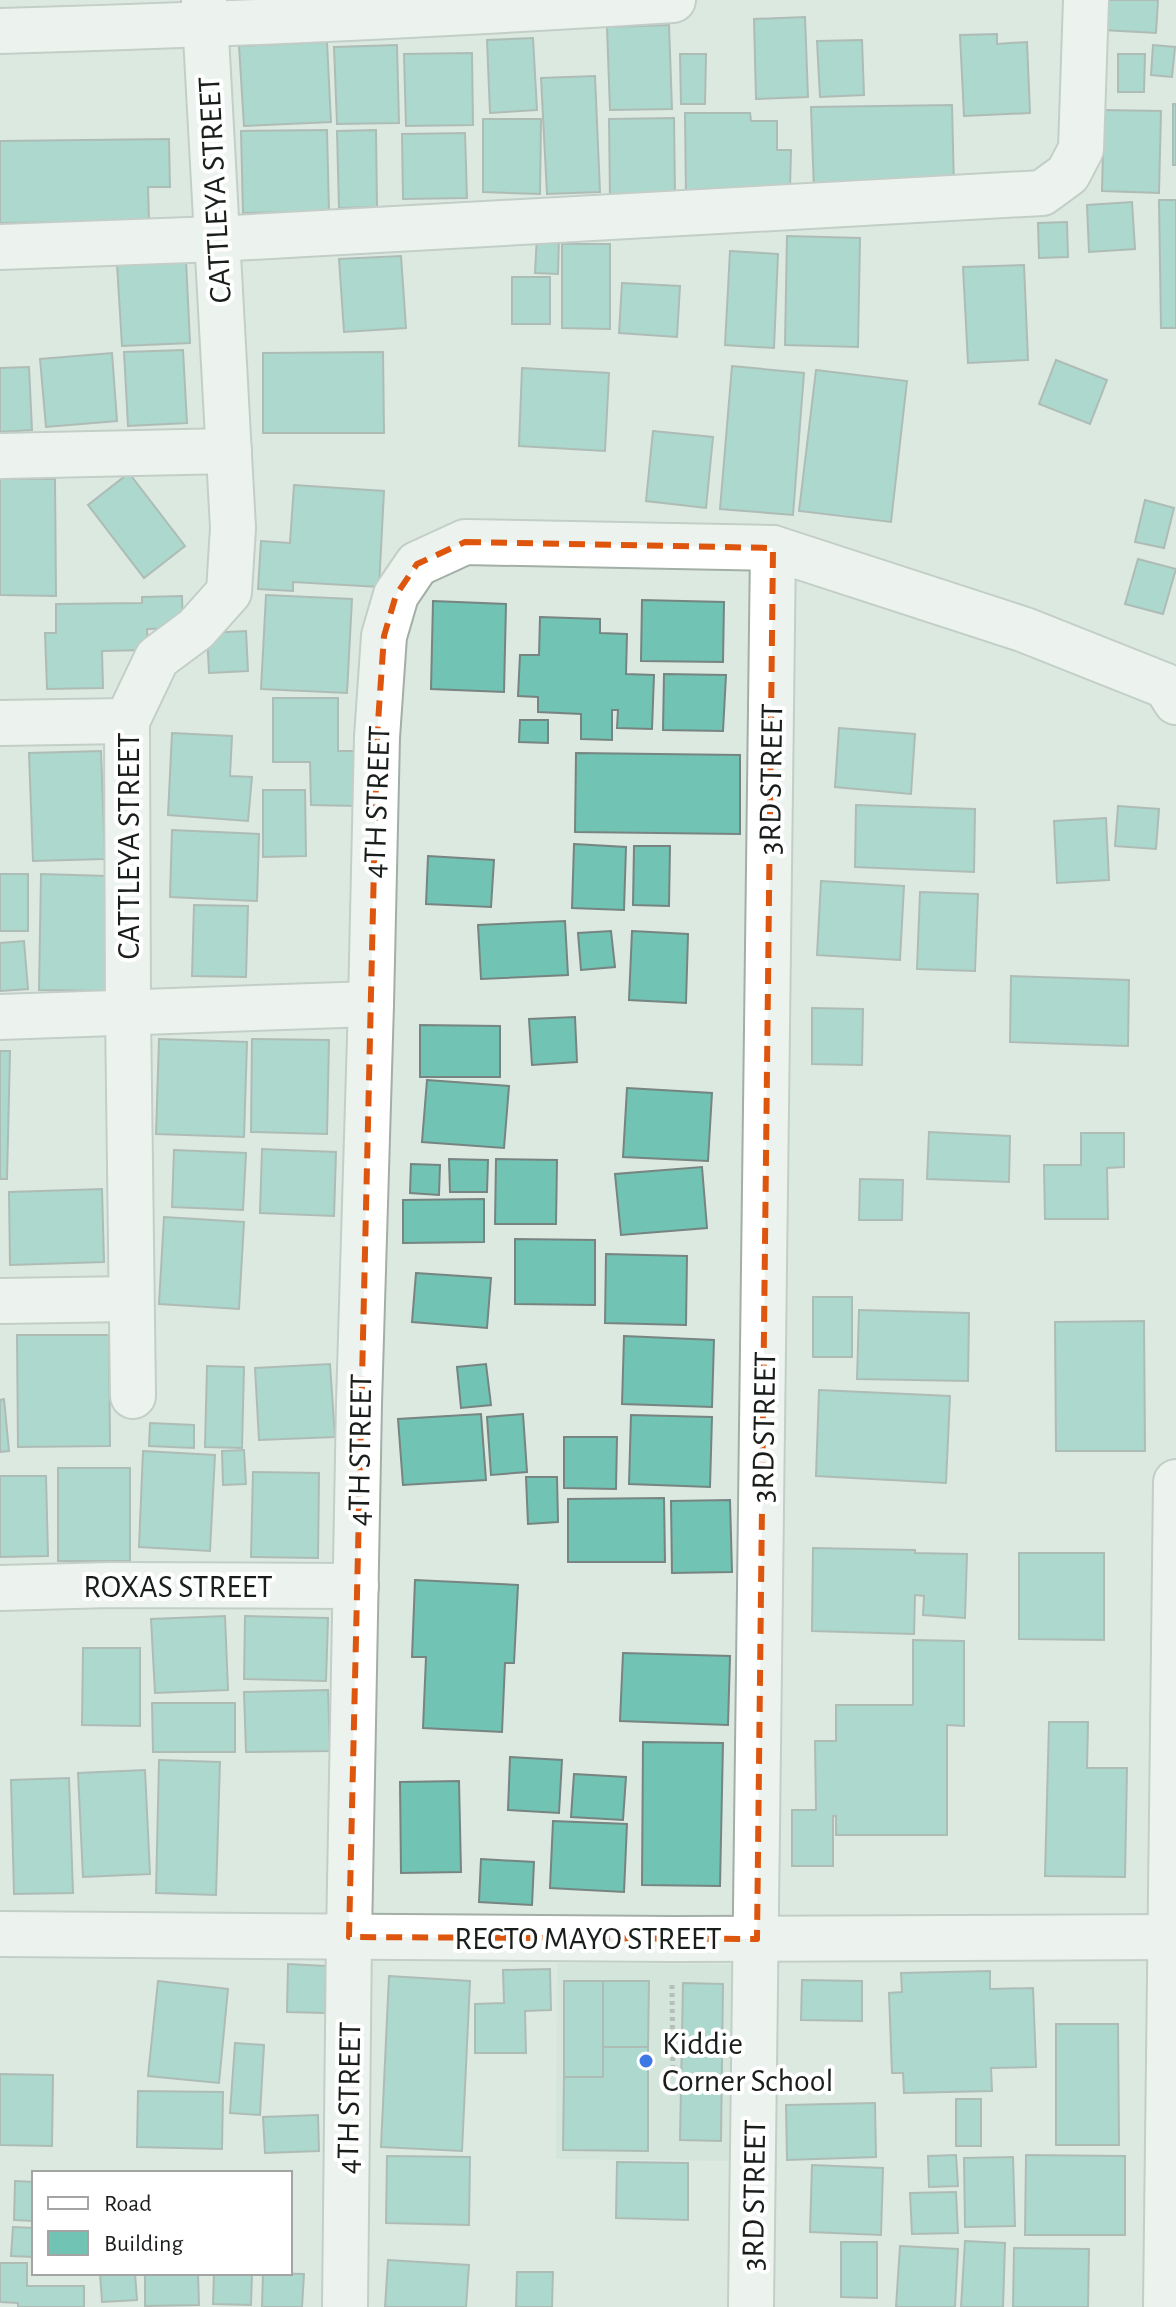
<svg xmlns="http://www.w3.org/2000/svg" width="1176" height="2307" font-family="'Alegreya Sans',sans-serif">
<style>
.built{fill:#cbdfd3}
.building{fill:#71c3b3;stroke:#778582;stroke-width:2}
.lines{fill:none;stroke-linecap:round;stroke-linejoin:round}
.minor-casing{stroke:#a2aea6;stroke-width:48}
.path{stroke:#848d87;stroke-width:5;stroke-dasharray:4 4;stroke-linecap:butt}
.minor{stroke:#fff;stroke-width:44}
.marked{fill:none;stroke:#de560d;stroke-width:6;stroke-dasharray:16 10;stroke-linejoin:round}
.poi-dot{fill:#3e78e7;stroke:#fff;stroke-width:3}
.labels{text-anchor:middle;stroke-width:8;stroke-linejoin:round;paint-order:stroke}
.street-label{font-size:32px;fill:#1a1e1b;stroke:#fff}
.poi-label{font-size:32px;fill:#1a1e1b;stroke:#fff;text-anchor:start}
</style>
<rect width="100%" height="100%" fill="#dce9e1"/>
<!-- built -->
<polygon class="built" points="557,1963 735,1964 734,2161 556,2159"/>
<!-- building -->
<g class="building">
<polygon points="1105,0 1158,0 1156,33 1103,30"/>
<polygon points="805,17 808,97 756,99 754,19"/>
<polygon points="669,25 672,109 610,110 607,27"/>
<polygon points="997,34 997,44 1027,42 1030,113 964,116 960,35"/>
<polygon points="533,38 537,110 490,113 487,40"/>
<polygon points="862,40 864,95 820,97 817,41"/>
<polygon points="327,42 331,122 244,126 239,46"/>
<polygon points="397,45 399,123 337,124 334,47"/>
<polygon points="1153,45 1175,47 1172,77 1151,75"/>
<polygon points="472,53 473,125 406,126 404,54"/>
<polygon points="680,54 706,54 705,104 681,104"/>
<polygon points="1118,54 1145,54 1144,92 1118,92"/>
<polygon points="595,76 600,192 547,194 541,78"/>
<rect x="1173" y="104" width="3" height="61"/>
<polygon points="952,105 954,188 814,191 811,107"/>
<polygon points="1104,110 1161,111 1159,193 1102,191"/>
<polygon points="685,113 750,113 751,121 777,121 777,150 791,150 790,189 686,198"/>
<polygon points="674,118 675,197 610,198 609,119"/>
<polygon points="483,119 541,119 540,194 483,192"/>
<polygon points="327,130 329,212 243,213 241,131"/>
<polygon points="376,130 377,207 339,208 337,131"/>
<polygon points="465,133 467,198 403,199 402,134"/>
<polygon points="169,139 170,187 148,187 149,221 0,223 0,141"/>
<polygon points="1159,200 1176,200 1176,328 1161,328"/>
<polygon points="1132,202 1135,249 1089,252 1087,205"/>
<polygon points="1067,222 1068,257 1039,258 1038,223"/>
<polygon points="537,235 559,236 558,274 535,273"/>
<polygon points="787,236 860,238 858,347 785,345"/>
<polygon points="562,244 610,244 610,329 562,328"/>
<polygon points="730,251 778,254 774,348 725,345"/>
<polygon points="401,256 406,328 344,332 339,259"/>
<polygon points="186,260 190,343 122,346 117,264"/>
<polygon points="1024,265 1028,360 968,363 963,267"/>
<rect x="512" y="277" width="38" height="47"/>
<polygon points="622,283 680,286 677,337 619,333"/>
<polygon points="183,350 187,423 128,426 124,352"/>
<polygon points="383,352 384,433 263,433 263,353"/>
<polygon points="112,353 117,421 46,427 40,359"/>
<polygon points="1056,360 1107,380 1090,424 1039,404"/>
<polygon points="732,366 804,373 793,515 720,509"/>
<polygon points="29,367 32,430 0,432 0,368"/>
<polygon points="522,368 609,373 605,451 519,446"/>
<polygon points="816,370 907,381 891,522 799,511"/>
<polygon points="653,431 713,437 706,508 646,501"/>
<polygon points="129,473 185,546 144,578 88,505"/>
<polygon points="0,479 55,479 56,596 0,595"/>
<polygon points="294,485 384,491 379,587 293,582 293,591 258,589 261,541 290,543"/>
<polygon points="1145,500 1174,508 1164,548 1135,542"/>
<polygon points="1138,559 1176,569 1163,614 1125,604"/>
<polygon points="266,595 352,599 347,693 261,689"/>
<polygon points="182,596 183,628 147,629 148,650 102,651 103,688 47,689 45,633 56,633 56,604 142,603 142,597"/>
<polygon points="642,600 724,602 723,662 641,661"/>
<polygon points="433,601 506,604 504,692 431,689"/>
<polygon points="540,617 600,619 600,633 627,634 626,674 654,675 652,729 617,728 618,710 612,710 612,740 581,739 581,714 538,712 538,697 518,696 520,655 539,655"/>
<polygon points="246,631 248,671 209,673 207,633"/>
<polygon points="664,674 726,675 723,731 663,730"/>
<polygon points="273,698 338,698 338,751 356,751 356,806 311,805 310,762 273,762"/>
<polygon points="520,720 548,720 548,743 519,742"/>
<polygon points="839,728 915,734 911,794 835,787"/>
<polygon points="172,733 232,736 230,776 252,777 248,821 168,815"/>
<polygon points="101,751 105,859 33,861 29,753"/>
<polygon points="576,753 740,755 740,834 575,832"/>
<polygon points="263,790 305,790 306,856 263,857"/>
<polygon points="856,805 975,809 974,872 855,867"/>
<polygon points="1118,806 1159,809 1156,849 1115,846"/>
<polygon points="1106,818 1109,880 1057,883 1054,821"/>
<polygon points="172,830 259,834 257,901 170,897"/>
<polygon points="574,844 626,847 624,910 572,908"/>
<polygon points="634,846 670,846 669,906 633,905"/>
<polygon points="428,856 494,860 491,907 426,904"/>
<rect x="0" y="874" width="28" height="57"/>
<polygon points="41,874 108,876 106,991 39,990"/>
<polygon points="821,881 904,886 900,960 817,955"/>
<polygon points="920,892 978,894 975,971 917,969"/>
<polygon points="194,905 248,906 246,977 192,976"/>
<polygon points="565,921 568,975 481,979 478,925"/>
<polygon points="611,931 615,967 581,970 578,933"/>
<polygon points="632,931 688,934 686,1003 629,1000"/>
<polygon points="24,941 28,989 0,991 0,943"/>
<polygon points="1011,976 1129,980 1128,1046 1010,1042"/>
<polygon points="812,1008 863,1009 862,1065 812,1064"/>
<polygon points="575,1017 577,1062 532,1065 529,1019"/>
<polygon points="420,1025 500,1026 500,1077 420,1077"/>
<polygon points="159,1039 247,1042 244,1137 156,1134"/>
<polygon points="252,1039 329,1040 327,1134 251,1132"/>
<polygon points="0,1051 10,1051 7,1179 0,1179"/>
<polygon points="427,1080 509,1086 504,1148 422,1142"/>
<polygon points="627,1088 712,1093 708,1161 623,1157"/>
<polygon points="929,1132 1010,1136 1009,1182 927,1179"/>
<polygon points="1081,1133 1124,1133 1124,1167 1107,1168 1108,1219 1045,1219 1044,1165 1081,1165"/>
<polygon points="262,1149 336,1152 334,1216 260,1213"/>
<polygon points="174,1150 246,1153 243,1210 172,1207"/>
<polygon points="449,1159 488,1160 487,1192 450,1192"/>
<polygon points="496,1159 557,1160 556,1224 495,1224"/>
<polygon points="411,1164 440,1165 439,1195 410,1193"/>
<polygon points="702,1167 707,1228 621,1235 615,1174"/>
<polygon points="860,1179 903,1180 902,1220 859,1220"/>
<polygon points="102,1189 104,1262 10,1265 9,1192"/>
<polygon points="484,1199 484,1242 403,1243 403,1200"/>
<polygon points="164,1217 244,1222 239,1309 159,1304"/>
<polygon points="515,1239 595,1240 595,1305 515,1304"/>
<polygon points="606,1254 687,1256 686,1325 605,1323"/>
<polygon points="416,1273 491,1278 487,1328 412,1322"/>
<rect x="813" y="1297" width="39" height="60"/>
<polygon points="859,1310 969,1313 968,1381 857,1379"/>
<polygon points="1144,1321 1145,1451 1056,1451 1055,1322"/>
<polygon points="17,1335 109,1335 110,1446 18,1447"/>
<polygon points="624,1336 714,1340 712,1407 622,1404"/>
<polygon points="330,1364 335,1437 259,1440 255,1368"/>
<polygon points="486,1364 491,1405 461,1408 457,1367"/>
<polygon points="207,1366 244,1367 242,1448 205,1447"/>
<polygon points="819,1390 950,1396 946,1483 816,1476"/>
<polygon points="4,1399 9,1451 0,1452 0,1400"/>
<polygon points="481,1414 486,1480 403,1485 398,1419"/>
<polygon points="523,1414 527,1472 491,1475 487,1417"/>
<polygon points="631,1415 712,1417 710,1487 629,1484"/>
<polygon points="150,1423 194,1425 194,1448 149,1446"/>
<polygon points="564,1437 617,1437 616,1489 564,1488"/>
<polygon points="244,1450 246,1484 223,1485 222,1451"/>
<polygon points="143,1451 215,1455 210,1551 139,1547"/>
<rect x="58" y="1468" width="72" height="93"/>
<polygon points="253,1472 319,1473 318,1558 251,1557"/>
<polygon points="0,1476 46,1476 48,1556 0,1557"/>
<polygon points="526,1477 557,1477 558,1522 528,1524"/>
<polygon points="664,1498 665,1562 568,1562 568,1499"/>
<polygon points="730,1500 732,1572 672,1573 671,1501"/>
<polygon points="813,1548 915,1550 915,1553 967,1554 965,1618 923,1615 924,1596 915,1595 914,1634 812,1631"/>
<polygon points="1019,1553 1104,1553 1104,1640 1019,1639"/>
<polygon points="415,1580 518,1585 514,1663 505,1663 502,1732 423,1728 426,1657 412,1657"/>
<polygon points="225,1616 228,1690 155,1693 151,1619"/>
<polygon points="245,1616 328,1618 326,1681 244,1679"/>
<polygon points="913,1640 964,1641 964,1726 947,1725 947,1835 836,1835 836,1816 833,1816 833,1866 792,1866 792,1810 816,1810 815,1741 836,1741 836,1705 913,1705"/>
<polygon points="83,1648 140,1648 140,1726 82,1725"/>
<polygon points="623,1653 730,1656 728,1725 620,1721"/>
<polygon points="328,1690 330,1751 246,1752 244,1692"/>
<polygon points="152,1703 235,1703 235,1752 153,1752"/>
<polygon points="1049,1722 1088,1722 1087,1768 1127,1768 1125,1877 1045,1876"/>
<polygon points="643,1742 723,1743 720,1886 642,1885"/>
<polygon points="510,1757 562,1760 559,1813 508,1810"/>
<polygon points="159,1760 220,1762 216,1895 156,1893"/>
<polygon points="145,1770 150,1874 83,1877 78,1773"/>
<polygon points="574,1774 626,1777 623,1820 571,1817"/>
<polygon points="69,1778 73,1893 14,1894 11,1780"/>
<polygon points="459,1781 461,1872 401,1873 400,1782"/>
<polygon points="553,1821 627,1824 624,1892 550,1888"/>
<polygon points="481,1859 534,1862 532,1905 479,1902"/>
<polygon points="288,1964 326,1966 325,2013 287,2012"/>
<polygon points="550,1969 551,2010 525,2011 526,2053 475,2053 475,2004 504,2003 503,1970"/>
<polygon points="990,1971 990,1989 1033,1988 1036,2067 991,2068 992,2091 904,2093 903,2073 892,2073 889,1993 902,1992 901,1973"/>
<polygon points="389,1976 470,1981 462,2151 381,2147"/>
<polygon points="802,1980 862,1981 862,2021 801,2020"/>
<polygon points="158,1981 228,1989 219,2083 148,2076"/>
<rect x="564" y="1981" width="39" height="96"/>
<polygon points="603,1981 649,1981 648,2047 603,2047"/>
<polygon points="683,1983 723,1984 721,2141 680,2140"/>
<polygon points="1056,2024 1118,2024 1119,2145 1056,2145"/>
<polygon points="235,2043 264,2045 260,2115 230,2113"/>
<polygon points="603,2047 648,2047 648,2151 563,2150 564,2077 603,2077"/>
<polygon points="0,2074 53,2075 52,2146 0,2145"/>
<polygon points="138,2091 223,2092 222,2149 137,2147"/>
<rect x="956" y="2099" width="25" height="47"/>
<polygon points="875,2103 876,2157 787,2160 786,2105"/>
<polygon points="318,2115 319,2151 265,2153 263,2117"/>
<polygon points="956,2155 958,2186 929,2187 928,2156"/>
<polygon points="1026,2155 1125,2156 1125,2235 1025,2235"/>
<polygon points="387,2156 470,2157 469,2225 386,2223"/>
<polygon points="1013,2157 1015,2226 965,2227 964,2158"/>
<polygon points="617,2162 688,2163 688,2220 616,2218"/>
<polygon points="812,2165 883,2168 881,2235 810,2232"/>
<polygon points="15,2181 34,2182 34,2221 14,2220"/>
<polygon points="956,2192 958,2233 912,2234 910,2193"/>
<polygon points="13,2227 34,2228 34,2257 11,2256"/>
<polygon points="965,2241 1005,2243 1003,2307 961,2307"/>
<polygon points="841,2242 877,2242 877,2298 841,2297"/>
<polygon points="900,2246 958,2249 955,2307 896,2307"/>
<polygon points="1014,2248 1089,2249 1088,2307 1013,2307"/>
<polygon points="388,2260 469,2265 466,2307 385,2307"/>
<polygon points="0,2263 27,2263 27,2286 84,2286 84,2307 18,2307 18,2303 0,2302"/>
<polygon points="517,2272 553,2272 552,2307 516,2307"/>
<polygon points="100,2273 135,2273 137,2300 102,2302"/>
<polygon points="145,2273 198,2273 199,2305 145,2306"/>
<polygon points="214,2273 252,2273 251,2305 213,2304"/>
<polygon points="263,2273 304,2274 302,2307 262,2307"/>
</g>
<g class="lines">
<!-- minor casing -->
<g class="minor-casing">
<g id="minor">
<path d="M0,31C225,25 449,14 673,0"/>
<polyline points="0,247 216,239 1042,193 1068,174 1081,149 1086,0"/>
<polyline points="0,456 229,451"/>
<polyline points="0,723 127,721"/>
<polyline points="0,1017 371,1004"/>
<polyline points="0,1301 131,1299"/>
<polyline points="133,1396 128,1013 127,721 157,658 196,629 229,592 233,528 204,0"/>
<polyline points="0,1588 110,1585 356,1586"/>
<polyline points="0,1934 672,1939 1176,1937"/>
<polyline points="345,2307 349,1937 359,1403 371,1004 377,737 384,636 396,595 417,564 465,542 773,548 1025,630 1166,686 1176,702"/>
<polyline points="751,2307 773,548"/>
<polyline points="1166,2307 1176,1482"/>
</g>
</g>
<!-- path -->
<polyline class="path" points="672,1985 673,2080"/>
<!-- minor -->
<use href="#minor" class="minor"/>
</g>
<!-- marked area -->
<path d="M0 0H1176V2307H0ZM465,542L773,548L757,1939L349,1937L377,737L384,636L396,595L417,564Z" fill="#dce9e1" fill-opacity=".55" fill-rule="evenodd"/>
<path class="marked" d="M465,542L773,548L757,1939L349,1937L377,737L384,636L396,595L417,564Z"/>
<!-- markers -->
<circle class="poi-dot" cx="646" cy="2061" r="8"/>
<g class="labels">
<!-- street labels -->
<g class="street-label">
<text transform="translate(214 190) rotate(-93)" y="11">CATTLEYA STREET</text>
<text transform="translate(770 779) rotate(-89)" y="11">3RD STREET</text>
<text transform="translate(376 802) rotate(-88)" y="11">4TH STREET</text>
<text transform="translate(128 846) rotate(-90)" y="11">CATTLEYA STREET</text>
<text transform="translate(763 1427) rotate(-89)" y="11">3RD STREET</text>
<text transform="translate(359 1450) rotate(-89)" y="11">4TH STREET</text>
<text x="178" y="1597">ROXAS STREET</text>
<text x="588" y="1949">RECTO MAYO STREET</text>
<text transform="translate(348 2098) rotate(-89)" y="11">4TH STREET</text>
<text transform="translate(753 2195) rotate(-89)" y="11">3RD STREET</text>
</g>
<!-- poi labels -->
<g class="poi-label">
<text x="662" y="2054">Kiddie<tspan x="662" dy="37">Corner School</tspan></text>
</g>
</g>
<!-- legend -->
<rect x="32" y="2171" width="260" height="104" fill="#ffffff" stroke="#a3a5a4" stroke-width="2"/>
<rect x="48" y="2197" width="40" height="12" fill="#ffffff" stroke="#a3a5a4" stroke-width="2"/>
<text x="104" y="2211" font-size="24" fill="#1a1e1b">Road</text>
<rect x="48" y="2231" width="40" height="24" fill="#71c3b3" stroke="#a3a5a4" stroke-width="2"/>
<text x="104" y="2251" font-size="24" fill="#1a1e1b">Building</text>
</svg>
